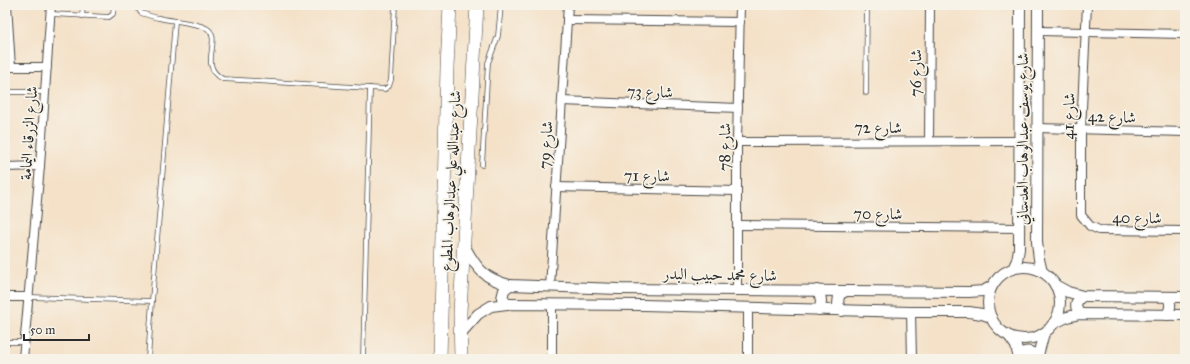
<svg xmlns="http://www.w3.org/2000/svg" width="1190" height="364" font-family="'IM FELL Great Primer',Amiri,serif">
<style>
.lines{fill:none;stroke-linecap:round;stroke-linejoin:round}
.service-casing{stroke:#494643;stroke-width:5.5}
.minor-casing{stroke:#494643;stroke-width:10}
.tertiary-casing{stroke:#494643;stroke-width:12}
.primary-casing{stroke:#494643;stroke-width:14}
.service{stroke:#fff;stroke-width:4}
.minor{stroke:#fff;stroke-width:8}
.tertiary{stroke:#fff;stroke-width:10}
.primary{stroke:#fff;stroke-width:13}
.labels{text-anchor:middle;stroke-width:3.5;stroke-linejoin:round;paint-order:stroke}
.street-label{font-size:16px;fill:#2b2b2b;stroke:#f7f3e8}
</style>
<rect width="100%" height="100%" fill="#f7f3e8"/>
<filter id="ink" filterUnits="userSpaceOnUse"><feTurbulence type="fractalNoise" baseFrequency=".025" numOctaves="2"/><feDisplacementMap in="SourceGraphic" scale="8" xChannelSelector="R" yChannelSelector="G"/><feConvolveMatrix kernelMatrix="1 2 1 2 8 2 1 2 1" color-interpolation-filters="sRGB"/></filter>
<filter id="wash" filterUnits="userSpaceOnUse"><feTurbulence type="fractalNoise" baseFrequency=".012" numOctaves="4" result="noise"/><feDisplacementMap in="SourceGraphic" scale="16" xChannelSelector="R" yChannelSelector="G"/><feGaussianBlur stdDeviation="0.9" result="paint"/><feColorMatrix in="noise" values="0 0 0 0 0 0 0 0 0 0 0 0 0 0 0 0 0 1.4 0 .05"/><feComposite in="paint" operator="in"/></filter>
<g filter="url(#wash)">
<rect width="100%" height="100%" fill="#f4e1c8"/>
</g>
<g filter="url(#ink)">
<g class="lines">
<!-- service casing -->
<g class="service-casing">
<g id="service">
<path d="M136,5L141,13C147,15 153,17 159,18C170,21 203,23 209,30C221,42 198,66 223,79L385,89L389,86L391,80L395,5"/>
<polyline points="51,14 109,17 113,14 114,5"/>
<polyline points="82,16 83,5"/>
<polyline points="5,92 45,92"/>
<polyline points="866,93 867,5"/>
<polyline points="482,165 488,63 498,36 501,5"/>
<polyline points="29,297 152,301"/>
<polyline points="5,342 24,342"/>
<polyline points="148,359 152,301 175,21"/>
<polyline points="363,359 370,88"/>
</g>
</g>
<!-- minor casing -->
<g class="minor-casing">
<g id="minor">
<polyline points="7,5 11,67 47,67"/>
<polyline points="1087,5 1081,129 1081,215 1090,226 1099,230 1185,231"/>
<polyline points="567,20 740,22"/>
<polyline points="1038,31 1185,34"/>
<polyline points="562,101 738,108"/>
<polyline points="1037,128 1185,132"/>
<polyline points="929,141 930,5"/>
<polyline points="737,142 1019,141"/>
<polyline points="5,167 40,166"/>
<polyline points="556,187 737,191"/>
<polyline points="737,225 1019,228"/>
<polyline points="550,287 568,5"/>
<polyline points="737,289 737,142 740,5"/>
<polyline points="5,297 29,297"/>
<polyline points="552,304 552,359"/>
<polyline points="748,308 748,359"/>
<polyline points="911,312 912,359"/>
<polyline points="23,359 40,166 51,5"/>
</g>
</g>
<!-- tertiary casing -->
<g class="tertiary-casing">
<g id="tertiary">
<polyline points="1038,5 1037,242 1039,259 1042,272"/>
<path d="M464,245C476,268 484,279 510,285L618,289L969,292L983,291L992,286"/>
<circle cx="1024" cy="303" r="36"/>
<polyline points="1013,269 1017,260 1019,249 1020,5"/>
<polyline points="1055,285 1068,292 1083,296 1185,297"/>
<path d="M817,290C822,298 822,302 819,310"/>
<polyline points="507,304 502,298 504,290 510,285"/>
<polyline points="842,311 838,304 839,295 846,291"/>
<path d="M1080,314C1074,307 1075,301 1083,296"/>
<path d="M1167,315C1171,308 1171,304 1168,297"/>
<polyline points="1053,324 1067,317 1080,314 1185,315"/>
<polyline points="461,333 478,314 491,306 507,304 643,305 911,312 969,312 982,314 991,317"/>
<polyline points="1009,336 1016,346 1019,359"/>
<path d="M1019,357C1024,349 1032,350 1037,358"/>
<polyline points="1037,359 1044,333"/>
</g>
</g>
<!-- primary casing -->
<g class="primary-casing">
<g id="primary">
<polyline points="440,359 447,68 450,5"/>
<polyline points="461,359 460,312 477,5"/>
</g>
</g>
<!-- service -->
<use href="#service" class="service"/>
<!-- minor -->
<use href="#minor" class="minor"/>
<!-- tertiary -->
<use href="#tertiary" class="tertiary"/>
<!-- primary -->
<use href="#primary" class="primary"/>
</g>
</g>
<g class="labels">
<!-- street labels -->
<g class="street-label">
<text transform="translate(915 73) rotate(-89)" y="6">شارع 76</text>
<text transform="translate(650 91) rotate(2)" y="6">شارع 73</text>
<text transform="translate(1068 116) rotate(-88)" y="6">شارع 41</text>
<text transform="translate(1112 116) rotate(2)" y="6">شارع 42</text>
<text x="878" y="133">شارع 72</text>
<text transform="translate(28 133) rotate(-86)" y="6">شارع الزرقاء اليمامة</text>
<text transform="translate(1022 139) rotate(-90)" y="6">شارع يوسف عبدالوهاب العدساني</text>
<text transform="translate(545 145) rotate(-86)" y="6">شارع 79</text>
<text transform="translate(724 147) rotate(-89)" y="6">شارع 78</text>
<text transform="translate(647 175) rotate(1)" y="6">شارع 71</text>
<text transform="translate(450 181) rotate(-87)" y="6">شارع عبدالله علي عبدالوهاب المطوع</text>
<text transform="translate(878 213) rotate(1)" y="6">شارع 70</text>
<text transform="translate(1137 217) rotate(1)" y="6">شارع 40</text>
<text transform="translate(720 274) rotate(1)" y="6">شارع محمد حبيب البدر</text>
</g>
</g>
<!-- margin -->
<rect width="1190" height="364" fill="none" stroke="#f7f3e8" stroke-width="20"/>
<!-- scale -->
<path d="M24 334v6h65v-6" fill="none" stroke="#2b2b2b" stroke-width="2"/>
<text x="30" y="334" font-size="12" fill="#2b2b2b" stroke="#f7f3e8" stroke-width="3" paint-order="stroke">50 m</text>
</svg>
